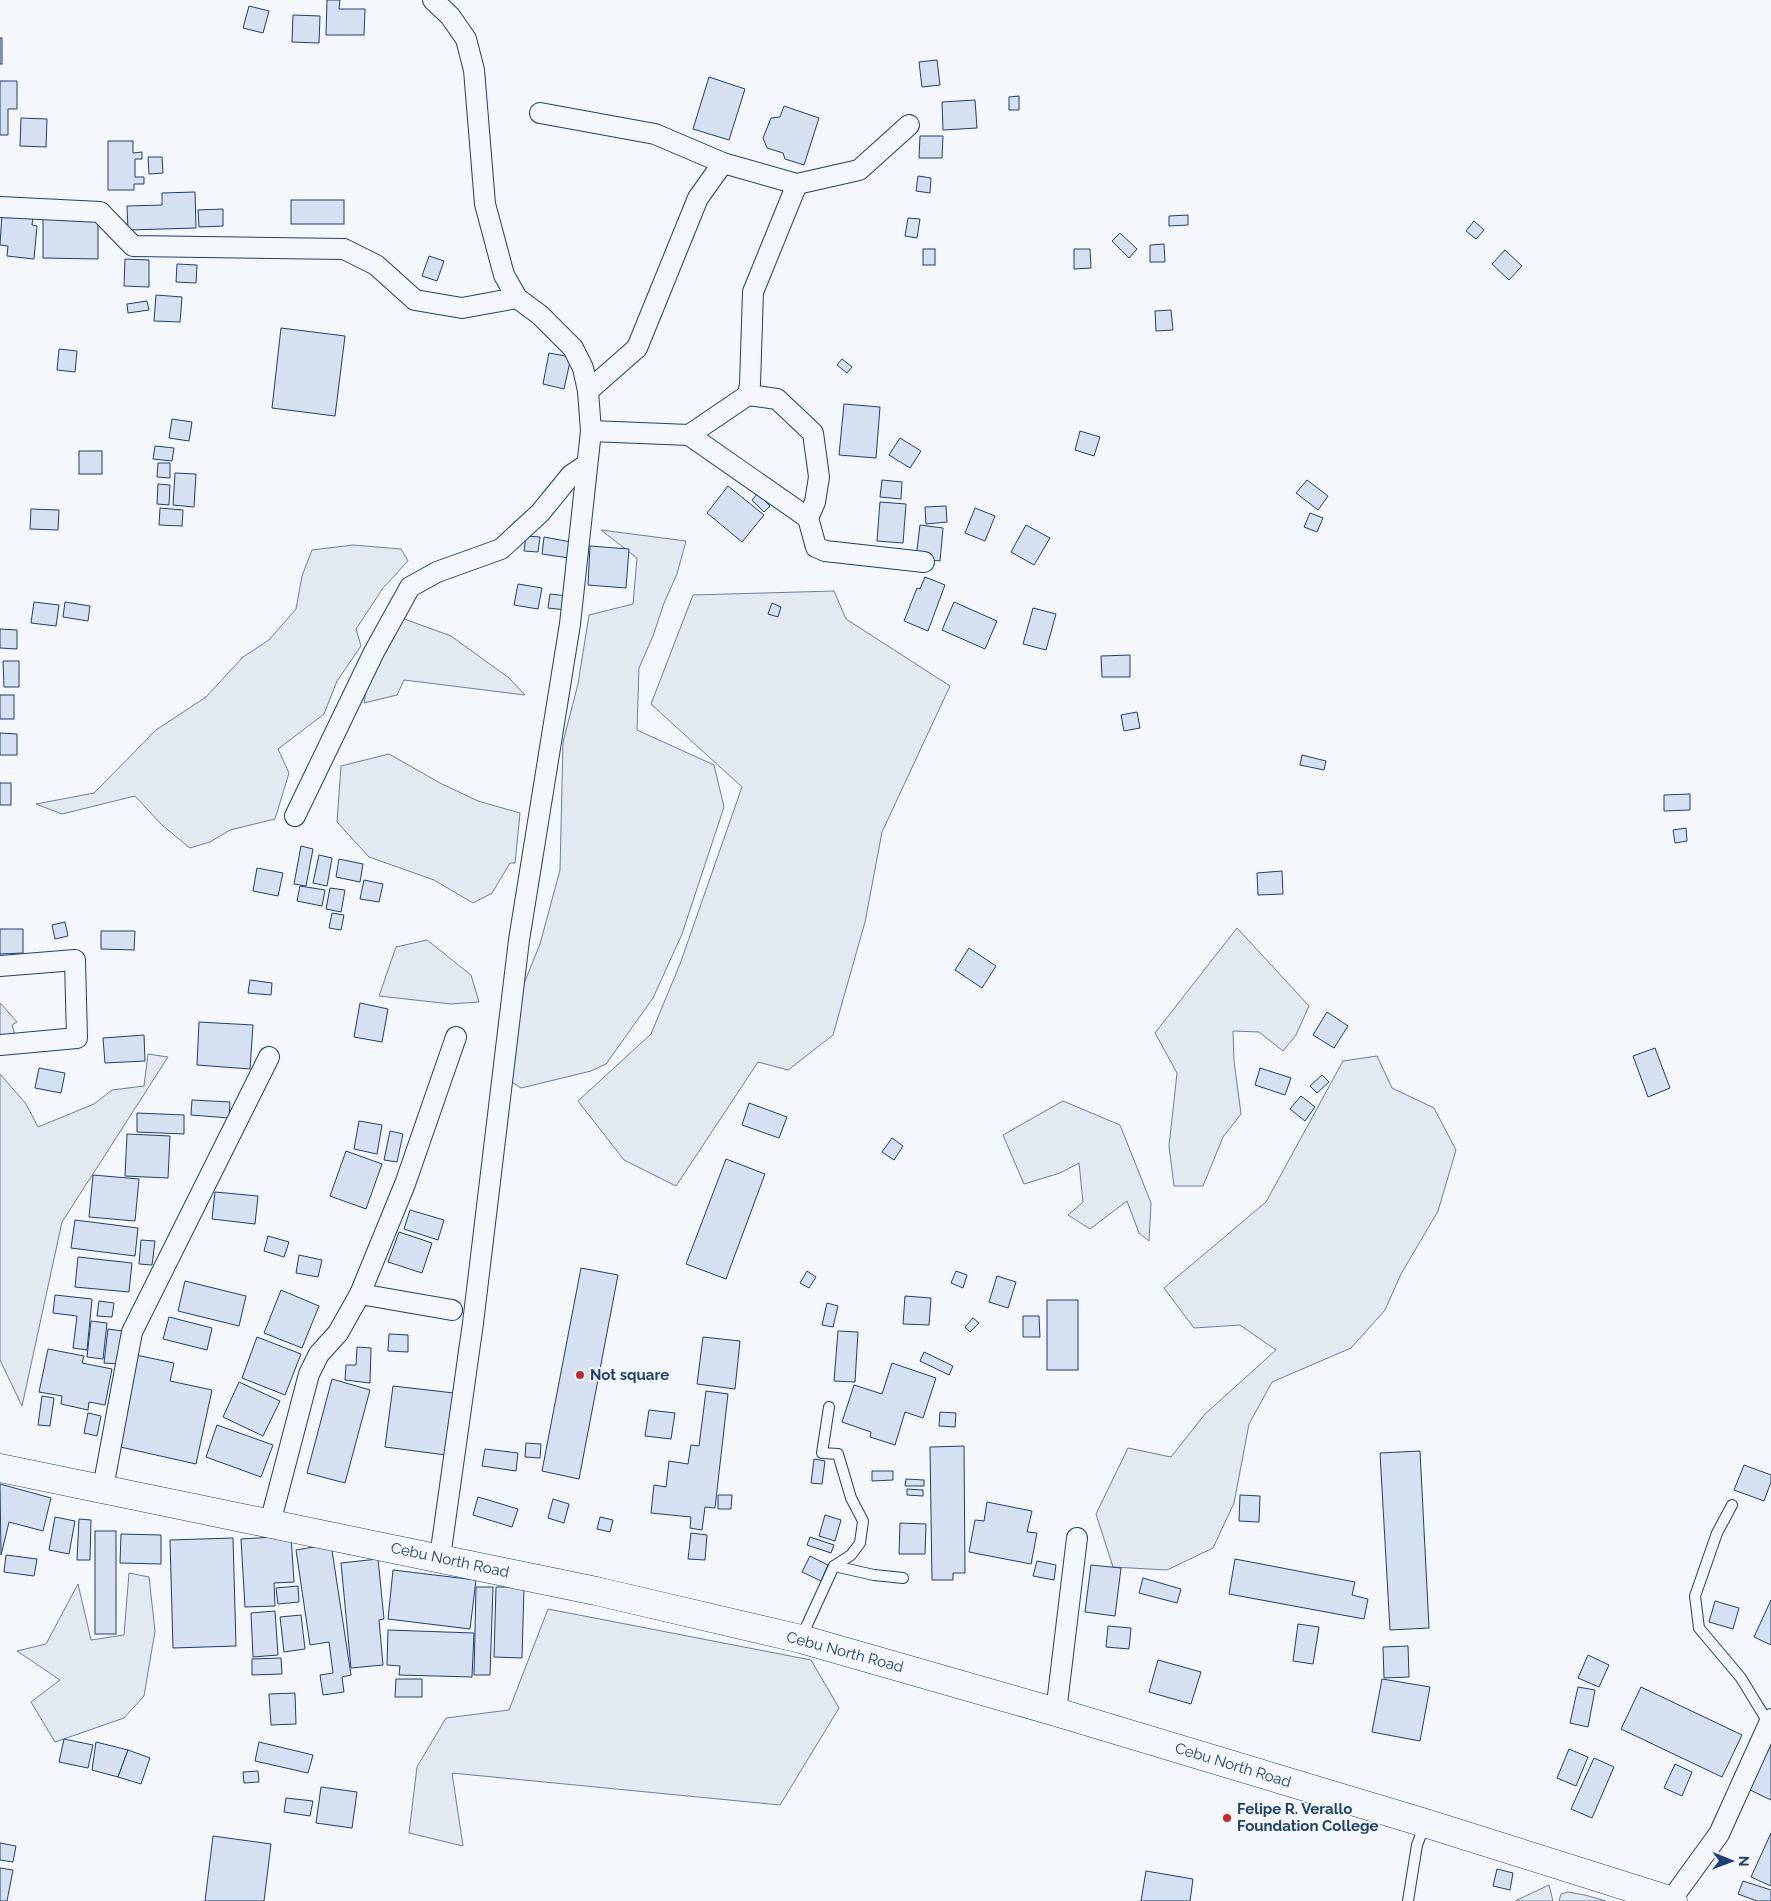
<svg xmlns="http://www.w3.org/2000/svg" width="1771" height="1901" font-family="Raleway,sans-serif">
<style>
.green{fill:#e3e9f0;stroke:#687fa3}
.building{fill:#d5e0f0;stroke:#1d3f73}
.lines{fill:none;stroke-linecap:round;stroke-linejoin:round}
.service-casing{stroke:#1d3f73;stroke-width:12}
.minor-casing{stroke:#1d3f73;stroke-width:22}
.trunk-casing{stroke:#1d3f73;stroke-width:29}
.service{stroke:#f4f7fb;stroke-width:10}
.minor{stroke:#f4f7fb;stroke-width:20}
.trunk{stroke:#f4f7fb;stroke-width:28}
.poi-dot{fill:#c62828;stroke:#f4f7fb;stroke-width:2}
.labels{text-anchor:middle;stroke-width:4;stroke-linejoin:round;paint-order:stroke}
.poi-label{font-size:15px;font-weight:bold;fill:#1d3f73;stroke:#f4f7fb;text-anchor:start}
.street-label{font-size:15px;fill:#1d3f73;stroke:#f4f7fb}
</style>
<rect width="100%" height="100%" fill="#f4f7fb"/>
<!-- green -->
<g class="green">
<polygon points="601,530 686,541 677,574 664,603 653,636 639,668 637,730 714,765 724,807 682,934 653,998 606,1064 591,1071 521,1088 504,1077 521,991 540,944 560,870 563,742 578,684 589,615 633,604 637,558"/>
<polygon points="353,545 401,549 408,561 383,588 356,629 361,646 337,681 324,714 278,749 289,773 275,819 230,830 210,842 190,848 162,825 135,796 62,814 36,804 94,793 156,730 206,697 243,657 269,640 296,609 302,576 312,550"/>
<polygon points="834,591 846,619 950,686 882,832 865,922 833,1035 788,1070 758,1062 676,1186 624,1160 578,1101 651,1034 680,964 742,787 651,704 693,595"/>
<polygon points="399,617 451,636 509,678 525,695 404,680 397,695 364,703 372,656"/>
<polygon points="389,754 440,783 478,801 520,813 515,863 510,863 492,893 473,903 434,880 369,857 337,822 341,766"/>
<polygon points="1237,928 1309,1006 1296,1035 1283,1051 1259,1032 1233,1031 1234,1061 1241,1114 1223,1137 1203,1186 1174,1186 1169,1146 1177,1073 1155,1033"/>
<polygon points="427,940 471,975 479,1002 451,1004 379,996 396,947"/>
<polygon points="0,1003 17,1022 12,1025 15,1035 0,1040"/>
<polygon points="148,1054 168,1057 62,1222 22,1406 0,1360 0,1074 26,1104 38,1127 94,1104 112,1090 144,1086"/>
<polygon points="1377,1056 1392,1088 1434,1108 1456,1150 1438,1211 1401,1274 1385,1310 1351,1348 1272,1382 1249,1424 1234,1503 1213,1548 1167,1570 1113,1567 1096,1514 1128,1448 1171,1457 1205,1414 1276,1350 1240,1325 1194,1328 1164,1288 1266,1202 1343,1061"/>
<polygon points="1063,1101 1120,1125 1151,1203 1149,1241 1139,1233 1127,1201 1090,1229 1068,1215 1083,1202 1079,1163 1060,1173 1024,1184 1003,1135"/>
<polygon points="129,1573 149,1577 155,1631 144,1696 124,1718 55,1742 31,1702 60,1680 17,1651 46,1644 78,1584 91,1640 124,1635"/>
<polygon points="548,1609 811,1660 839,1708 780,1805 452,1773 463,1846 409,1833 417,1767 446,1718 509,1710"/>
<polygon points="1549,1885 1553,1901 1515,1901"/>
<polygon points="1568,1892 1585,1895 1606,1901 1559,1901 1561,1894"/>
</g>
<!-- building -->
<g class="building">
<polygon points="327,0 340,0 339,9 365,9 364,35 326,35"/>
<polygon points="249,6 269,11 263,33 243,28"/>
<polygon points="293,15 320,16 319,43 292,42"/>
<rect x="0" y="38" width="2" height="26"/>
<polygon points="937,60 940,85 922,87 919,62"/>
<polygon points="709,77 745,89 729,140 693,129"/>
<polygon points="0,81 17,81 17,109 8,109 8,135 0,135"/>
<polygon points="1019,96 1019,110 1009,110 1009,97"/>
<polygon points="975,100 977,128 943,130 942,102"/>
<polygon points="784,106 819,118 804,165 785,159 783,153 767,148 763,138 771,118 780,117"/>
<polygon points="21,118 47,119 46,147 20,146"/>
<polygon points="920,136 943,136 942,158 919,158"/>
<polygon points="108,141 133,141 133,153 142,152 142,159 135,159 135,177 144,177 144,184 134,184 134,190 108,190"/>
<polygon points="148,157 162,157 163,173 149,174"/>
<polygon points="918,176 931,178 930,193 916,191"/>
<polygon points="195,192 196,228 128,230 127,206 162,205 162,193"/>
<rect x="291" y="200" width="53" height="24"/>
<polygon points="223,209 223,226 199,227 198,210"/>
<polygon points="2,213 33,216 32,225 37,226 34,259 7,256 8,246 0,245"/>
<polygon points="1188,215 1188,225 1169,226 1169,216"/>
<polygon points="43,218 98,219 98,259 43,258"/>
<polygon points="908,218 920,219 917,238 905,236"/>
<polygon points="1474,221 1484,230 1476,239 1466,231"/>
<polygon points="1120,233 1137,249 1129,258 1112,241"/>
<polygon points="1164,244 1165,262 1150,262 1150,245"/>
<rect x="923" y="249" width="12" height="16"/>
<polygon points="1074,249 1090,249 1091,268 1074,269"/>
<polygon points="1505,250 1522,266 1509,280 1492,264"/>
<polygon points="429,256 444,261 437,281 422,276"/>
<polygon points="125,259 149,260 149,287 124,286"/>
<polygon points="177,264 197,265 196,283 176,282"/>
<polygon points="156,295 182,297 180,322 154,321"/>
<polygon points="147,301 149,310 128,313 127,304"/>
<polygon points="1171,310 1173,330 1156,331 1155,311"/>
<polygon points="281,328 345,336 335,416 272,408"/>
<polygon points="59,349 77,351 75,372 57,370"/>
<polygon points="549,353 571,357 564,389 543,384"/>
<polygon points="842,359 852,367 847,373 837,365"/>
<polygon points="844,404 880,407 876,458 839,455"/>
<polygon points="172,419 192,422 189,441 169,438"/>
<polygon points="1080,431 1100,437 1094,456 1075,450"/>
<polygon points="900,438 921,451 910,468 889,455"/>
<polygon points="155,446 174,448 172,461 153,459"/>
<rect x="79" y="451" width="23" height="23"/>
<polygon points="158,463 170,463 170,478 157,477"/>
<polygon points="175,473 196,474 194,507 173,505"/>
<polygon points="882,480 902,482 901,499 880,497"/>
<polygon points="1307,480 1328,496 1318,510 1296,493"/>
<polygon points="158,484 170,485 169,505 157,504"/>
<polygon points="728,486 764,515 742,542 707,513"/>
<polygon points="758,493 770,506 764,512 752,500"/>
<polygon points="880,502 906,504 903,543 877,541"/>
<polygon points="946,506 947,522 926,524 925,507"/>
<polygon points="160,508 183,510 182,526 159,525"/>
<polygon points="975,508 995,516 985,541 965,533"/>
<polygon points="31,509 59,510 58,530 30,529"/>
<polygon points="1310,513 1323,518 1317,532 1304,527"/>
<polygon points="920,525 943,528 940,561 916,558"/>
<polygon points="1026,525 1050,538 1034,565 1011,552"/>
<polygon points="526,536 540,537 538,552 524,551"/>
<polygon points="544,537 571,542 569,558 542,554"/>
<polygon points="590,546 629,549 626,588 588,585"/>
<polygon points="925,577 945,585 928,631 904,621 917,588 920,589"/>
<polygon points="518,584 542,588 538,609 514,605"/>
<polygon points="550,594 567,596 566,610 548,608"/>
<polygon points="34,602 59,605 56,626 31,623"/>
<polygon points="65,602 90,606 88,621 63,617"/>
<polygon points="954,602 997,621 985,649 942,630"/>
<polygon points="772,603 781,607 778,617 768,614"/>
<polygon points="1033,608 1056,614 1046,650 1023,644"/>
<polygon points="0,629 17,630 17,649 0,648"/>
<polygon points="1130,655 1130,677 1102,677 1101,656"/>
<polygon points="3,661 19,661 19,687 4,687"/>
<rect x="0" y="695" width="14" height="24"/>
<polygon points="1137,712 1140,728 1124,731 1121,715"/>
<polygon points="0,733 17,734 17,755 0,755"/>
<polygon points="1302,755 1326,761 1324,770 1300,765"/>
<rect x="0" y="783" width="11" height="22"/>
<polygon points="1690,794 1690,810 1664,811 1664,795"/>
<polygon points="1686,828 1687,841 1675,843 1673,830"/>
<polygon points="301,846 313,849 306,886 294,884"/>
<polygon points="319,855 332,858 327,886 313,883"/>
<polygon points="339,859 363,864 360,882 336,877"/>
<polygon points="257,868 283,873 278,896 253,891"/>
<polygon points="1282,871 1283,894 1258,895 1257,873"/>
<polygon points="364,880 383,884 379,902 360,899"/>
<polygon points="300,886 325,890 322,906 297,901"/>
<polygon points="330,888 345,890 341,912 326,909"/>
<polygon points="332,913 344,915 341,930 329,928"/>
<polygon points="65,922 68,936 55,939 52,925"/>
<polygon points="0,929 23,929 23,953 0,954"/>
<polygon points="101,931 135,931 134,950 101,949"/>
<polygon points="969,948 996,966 982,988 955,970"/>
<polygon points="250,980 272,983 271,995 248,993"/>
<polygon points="360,1003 388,1009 382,1042 354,1037"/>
<polygon points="1327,1012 1348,1026 1334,1048 1313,1035"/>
<polygon points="199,1022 253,1025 250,1069 197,1065"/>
<polygon points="144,1035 145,1061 105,1063 103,1038"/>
<polygon points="1655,1048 1670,1088 1648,1097 1633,1056"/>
<polygon points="39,1068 65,1073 61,1093 35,1088"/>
<polygon points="1260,1068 1291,1078 1285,1095 1255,1085"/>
<polygon points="1322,1075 1329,1082 1317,1093 1310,1086"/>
<polygon points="1301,1096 1315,1107 1305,1121 1290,1109"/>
<polygon points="192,1100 230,1102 229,1118 191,1115"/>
<polygon points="749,1103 787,1117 779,1138 742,1125"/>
<polygon points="137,1113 184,1115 184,1134 137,1132"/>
<polygon points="359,1121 382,1125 377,1154 354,1149"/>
<polygon points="390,1131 403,1134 397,1162 384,1160"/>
<polygon points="127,1134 170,1136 168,1178 125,1176"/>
<polygon points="892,1138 903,1146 894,1160 882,1152"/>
<polygon points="346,1151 382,1164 366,1209 330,1196"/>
<polygon points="726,1159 765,1174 726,1279 686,1264"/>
<polygon points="93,1175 139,1179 135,1221 89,1217"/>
<polygon points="215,1192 258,1196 255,1224 212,1219"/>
<polygon points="410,1210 444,1220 438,1240 404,1229"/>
<polygon points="75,1220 138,1228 135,1256 71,1248"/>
<polygon points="399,1232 432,1243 422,1273 388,1262"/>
<polygon points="268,1236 289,1242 284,1257 264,1251"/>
<polygon points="141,1240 155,1241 152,1265 139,1264"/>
<polygon points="299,1255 322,1260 318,1277 296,1273"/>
<polygon points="78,1257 132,1263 129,1292 75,1287"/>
<polygon points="581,1268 618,1275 579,1479 542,1471"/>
<polygon points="807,1271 816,1277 809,1288 800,1283"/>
<polygon points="956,1271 967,1275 963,1288 951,1283"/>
<polygon points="997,1276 1016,1282 1008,1308 989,1302"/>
<polygon points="185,1281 246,1296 239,1326 178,1311"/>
<polygon points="281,1290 319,1306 302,1348 264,1333"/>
<polygon points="55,1295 92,1299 87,1350 73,1348 77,1316 53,1313"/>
<polygon points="905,1296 931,1298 929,1325 903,1324"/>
<rect x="1047" y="1300" width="31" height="70"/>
<polygon points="99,1301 114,1303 112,1317 97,1316"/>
<polygon points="827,1303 838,1306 833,1327 822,1325"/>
<polygon points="1023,1316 1039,1316 1040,1337 1023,1337"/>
<polygon points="169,1317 212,1328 207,1350 163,1339"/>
<polygon points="973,1318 979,1323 970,1332 965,1327"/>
<polygon points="91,1321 107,1323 103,1359 87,1357"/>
<polygon points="108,1329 123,1331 119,1364 104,1363"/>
<polygon points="838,1331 858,1332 855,1382 834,1381"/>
<polygon points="389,1334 408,1335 408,1352 388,1351"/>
<polygon points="257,1337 301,1354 285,1395 242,1378"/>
<polygon points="703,1337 740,1341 735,1389 697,1384"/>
<polygon points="357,1347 371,1348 370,1383 345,1380 346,1365 356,1365"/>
<polygon points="48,1349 84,1356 82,1363 112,1369 105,1405 89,1402 88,1410 61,1404 62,1396 39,1392"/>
<polygon points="924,1352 953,1366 949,1375 920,1361"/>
<polygon points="136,1355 174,1363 170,1381 212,1390 196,1464 116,1446"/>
<polygon points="892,1363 936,1378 923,1418 905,1412 895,1445 870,1437 871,1432 842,1422 854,1385 882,1394"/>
<polygon points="332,1379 370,1390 345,1483 307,1473"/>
<polygon points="239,1382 280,1401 263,1436 223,1417"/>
<polygon points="393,1386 454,1393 446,1455 385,1447"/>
<polygon points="706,1391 728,1394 715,1508 705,1507 702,1530 690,1528 691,1517 651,1513 654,1485 666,1487 669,1461 688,1464 691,1445 699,1446"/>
<polygon points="42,1396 54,1398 50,1426 38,1425"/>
<polygon points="649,1410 675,1413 671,1439 645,1436"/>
<polygon points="940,1412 956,1413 955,1427 939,1426"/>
<polygon points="88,1413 101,1416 97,1436 84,1433"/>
<polygon points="217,1425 273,1445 261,1477 206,1457"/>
<polygon points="526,1443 541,1444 540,1458 525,1457"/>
<polygon points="964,1446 965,1573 953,1573 953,1580 932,1580 930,1447"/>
<polygon points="485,1449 518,1453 516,1471 482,1466"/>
<polygon points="1420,1451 1429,1628 1390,1630 1380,1453"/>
<polygon points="814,1459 825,1461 822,1484 811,1483"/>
<polygon points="1744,1465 1771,1475 1771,1482 1764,1501 1734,1490"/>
<polygon points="872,1471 893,1471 893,1480 872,1481"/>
<polygon points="906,1479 924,1480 924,1486 905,1486"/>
<polygon points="0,1484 51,1498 43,1531 9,1522 1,1555"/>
<polygon points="907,1489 923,1490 923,1496 907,1495"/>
<polygon points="718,1495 732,1495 731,1509 718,1509"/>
<polygon points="1240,1495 1260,1496 1259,1522 1239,1521"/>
<polygon points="478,1497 518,1509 512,1527 473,1515"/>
<polygon points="553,1499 569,1504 564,1523 548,1518"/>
<polygon points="987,1502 1032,1511 1027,1532 1037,1533 1031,1564 969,1552 975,1520 984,1521"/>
<polygon points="825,1515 841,1520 835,1541 819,1536"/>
<polygon points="55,1517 75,1521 69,1554 49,1550"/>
<polygon points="600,1517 613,1520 610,1532 597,1529"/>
<polygon points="79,1519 91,1520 90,1560 77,1560"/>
<polygon points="900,1523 926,1524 925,1554 899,1554"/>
<rect x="95" y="1531" width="21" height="103"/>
<polygon points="691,1533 707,1535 705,1560 688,1559"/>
<polygon points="121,1534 161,1535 161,1564 120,1563"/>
<polygon points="291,1536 294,1582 274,1583 275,1606 245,1607 241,1539"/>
<polygon points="810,1537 834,1545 831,1553 807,1545"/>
<polygon points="233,1538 236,1646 173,1648 170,1540"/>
<polygon points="331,1544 351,1675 342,1677 344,1692 323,1695 320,1675 333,1673 329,1642 310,1645 296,1550"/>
<polygon points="6,1555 37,1559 34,1576 4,1572"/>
<polygon points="810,1556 828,1565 821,1581 802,1572"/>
<polygon points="378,1559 384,1619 379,1620 383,1665 351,1668 341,1563"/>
<polygon points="1235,1559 1355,1582 1352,1595 1368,1599 1364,1619 1229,1594"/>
<polygon points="1037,1561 1056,1565 1054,1580 1033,1576"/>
<polygon points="1091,1565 1121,1568 1115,1616 1085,1612"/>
<polygon points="393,1570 476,1580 470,1629 388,1619"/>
<polygon points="1143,1578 1181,1589 1177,1603 1139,1593"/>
<polygon points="298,1586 299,1602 278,1604 276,1588"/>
<polygon points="476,1587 493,1587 490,1675 474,1675"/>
<polygon points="496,1587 524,1587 522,1658 494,1657"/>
<polygon points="1771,1600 1771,1645 1754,1637"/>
<polygon points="1715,1601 1739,1608 1733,1629 1709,1622"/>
<polygon points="275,1611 278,1655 253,1657 251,1613"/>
<polygon points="301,1615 305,1649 284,1652 280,1617"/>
<polygon points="1298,1624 1319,1627 1313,1664 1293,1661"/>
<polygon points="1108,1626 1131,1628 1129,1649 1106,1647"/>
<polygon points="388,1630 474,1633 472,1677 399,1675 400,1666 387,1665"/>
<polygon points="1408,1646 1409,1677 1384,1678 1383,1647"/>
<polygon points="1588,1655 1609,1665 1599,1687 1578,1678"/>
<polygon points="281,1658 282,1674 252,1675 252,1659"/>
<polygon points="1158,1660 1201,1672 1191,1704 1149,1692"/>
<polygon points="396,1679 422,1679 422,1697 395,1697"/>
<polygon points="1382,1679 1430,1687 1420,1741 1372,1732"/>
<polygon points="1578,1687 1595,1690 1588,1727 1570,1723"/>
<polygon points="1641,1687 1742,1735 1722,1777 1621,1729"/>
<polygon points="295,1693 296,1724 271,1725 269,1694"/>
<polygon points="64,1739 93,1745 88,1768 59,1762"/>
<polygon points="96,1742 128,1750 118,1777 92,1770"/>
<polygon points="259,1742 313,1755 308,1773 255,1761"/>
<polygon points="1767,1745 1771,1746 1771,1800 1748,1789"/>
<polygon points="1569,1749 1588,1757 1576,1786 1557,1778"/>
<polygon points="128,1750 150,1758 141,1784 118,1777"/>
<polygon points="1594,1758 1614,1767 1592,1818 1571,1809"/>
<polygon points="1675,1764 1692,1772 1682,1796 1664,1788"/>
<polygon points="258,1771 259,1782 244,1783 243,1772"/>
<polygon points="321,1787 357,1792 352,1828 316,1823"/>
<polygon points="286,1798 313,1801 310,1816 284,1812"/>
<polygon points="1771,1833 1771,1886 1751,1877"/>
<polygon points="213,1836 271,1844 264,1901 205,1901"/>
<polygon points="0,1843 16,1846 13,1862 0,1860"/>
<polygon points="0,1868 13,1870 7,1901 0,1901"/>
<polygon points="1497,1869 1513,1873 1510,1890 1493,1886"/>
<polygon points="1146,1871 1193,1879 1190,1901 1141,1901"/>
<polygon points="1743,1881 1771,1890 1771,1901 1757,1901 1738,1894"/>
</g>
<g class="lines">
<!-- service casing -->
<g class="service-casing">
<g id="service">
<polyline points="1732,1505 1717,1533 1695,1596 1699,1628 1741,1678 1769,1724"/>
<polyline points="834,1566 874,1575 903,1578"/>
<polyline points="801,1638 834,1566 851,1555 860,1543 863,1521 851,1498 838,1454 822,1453 829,1407"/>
<polyline points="1408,1901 1417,1845 1425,1824"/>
</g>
</g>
<!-- minor casing -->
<g class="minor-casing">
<g id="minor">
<polyline points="433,0 450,16 466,39 474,70 485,204 504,275 517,298 540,315 573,348 583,368 588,391 591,431 570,624 519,940 473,1323 440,1557"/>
<polyline points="540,113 655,134 723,163 797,184 859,170 909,125"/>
<polyline points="0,207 100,212 133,246 344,249 376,265 415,300 462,308 517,298"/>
<polyline points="588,391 637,348 698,198 723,163"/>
<polyline points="748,395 750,384 753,292 797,184"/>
<polyline points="591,431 689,435 808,518 816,547 825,551 924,562"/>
<polyline points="689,435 748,395 777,399 813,433 819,477 815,502 808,518"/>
<polyline points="295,816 374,652 410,587 437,572 501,549 540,513 571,475 586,465"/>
<polyline points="0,966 75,960 77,1038 0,1045"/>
<polyline points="360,1294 452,1310"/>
<polyline points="103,1488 132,1332 269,1057"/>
<polyline points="270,1523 309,1374 319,1354 338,1333 360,1294 405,1184 456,1037"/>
<polyline points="1056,1712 1077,1538"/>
<polyline points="1671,1900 1719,1834 1771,1719"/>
</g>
</g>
<!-- trunk casing -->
<g class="trunk-casing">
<polyline id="trunk" points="0,1468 596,1591 801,1639 1056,1712 1425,1823 1673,1901"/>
</g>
<!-- service -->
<use href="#service" class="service"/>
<!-- minor -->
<use href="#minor" class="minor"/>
<!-- trunk -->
<use href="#trunk" class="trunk"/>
</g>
<!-- markers -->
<g class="poi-dot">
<circle cx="580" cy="1375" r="5"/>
<circle cx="1227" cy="1818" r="5"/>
</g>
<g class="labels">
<!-- poi labels -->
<g class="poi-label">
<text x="590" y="1380">Not square</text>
<text x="1237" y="1814">Felipe R. Verallo<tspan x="1237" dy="17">Foundation College</tspan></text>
</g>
<!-- street labels -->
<g class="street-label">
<text transform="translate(450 1560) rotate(12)" y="5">Cebu North Road</text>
<text transform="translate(845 1652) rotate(15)" y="5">Cebu North Road</text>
<text transform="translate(1233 1765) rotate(17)" y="5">Cebu North Road</text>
</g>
</g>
<!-- north arrow -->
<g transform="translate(1731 1861) rotate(91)" stroke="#f4f7fb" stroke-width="4" paint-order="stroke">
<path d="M0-4L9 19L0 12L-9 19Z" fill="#1d3f73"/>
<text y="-8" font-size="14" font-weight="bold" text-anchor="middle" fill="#1d3f73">N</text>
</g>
</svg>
